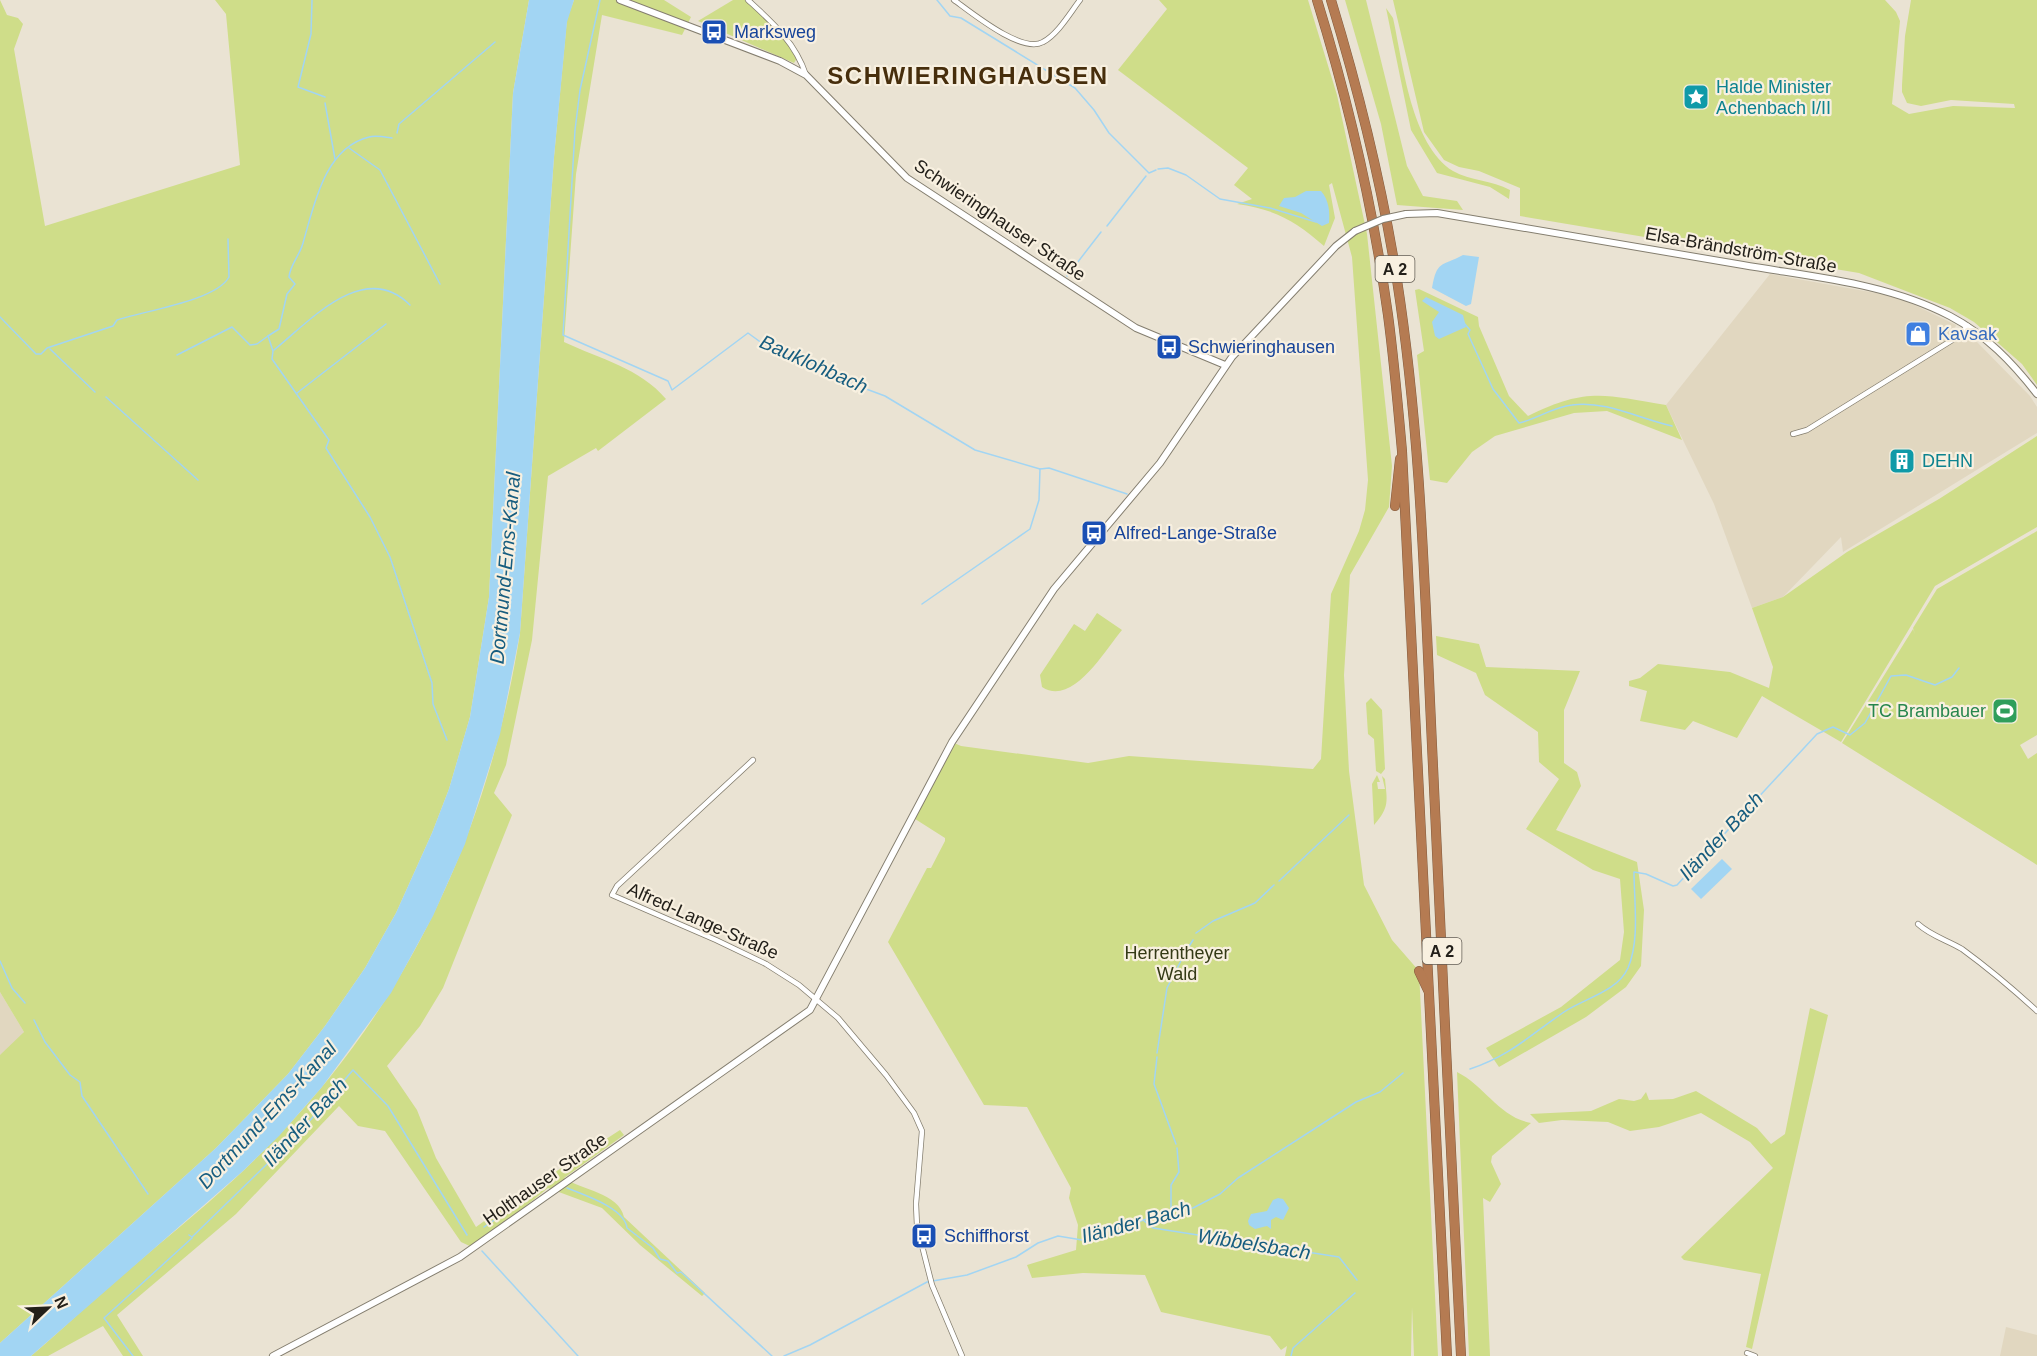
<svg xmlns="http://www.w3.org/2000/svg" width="2037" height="1356" font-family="Helvetica,sans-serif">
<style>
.built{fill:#e1d7c0}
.green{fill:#cfdd89}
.water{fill:#a2d5f3}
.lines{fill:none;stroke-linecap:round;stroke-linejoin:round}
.stream{stroke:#a2d5f3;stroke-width:1.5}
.minor-casing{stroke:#847e6f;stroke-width:6}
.tertiary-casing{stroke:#847e6f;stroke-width:8}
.motorway-casing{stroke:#825b3e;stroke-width:10}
.minor{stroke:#fff;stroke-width:4.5}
.tertiary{stroke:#fff;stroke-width:6}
.motorway{stroke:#b57b52;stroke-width:9}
.tertiary-bridge-casing{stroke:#847e6f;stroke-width:8;stroke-linecap:butt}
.tertiary-bridge{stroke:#fff;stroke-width:6}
.labels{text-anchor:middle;stroke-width:4.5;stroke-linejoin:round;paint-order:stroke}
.shield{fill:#f8f0e0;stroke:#635e55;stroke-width:1.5}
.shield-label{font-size:16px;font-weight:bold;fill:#23201a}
.transit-label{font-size:18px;fill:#164399;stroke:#f8f0e0;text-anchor:start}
.culture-label{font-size:18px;fill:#0d838f;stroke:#f8f0e0;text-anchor:start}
.street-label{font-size:18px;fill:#23201a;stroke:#f8f0e0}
.shop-label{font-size:18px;fill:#366cbe;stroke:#f8f0e0;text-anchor:start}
.leisure-label{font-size:18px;fill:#27864d;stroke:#f8f0e0;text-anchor:end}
.park-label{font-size:18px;fill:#343a15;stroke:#f8f0e0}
.water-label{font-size:20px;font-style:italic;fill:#175d7f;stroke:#f8f0e0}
.district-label{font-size:24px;font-weight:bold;letter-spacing:1.5px;fill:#472e0c;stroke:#f8f0e0}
</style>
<rect width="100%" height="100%" fill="#eae3d3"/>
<!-- built -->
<g class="built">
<polygon points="1770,274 1898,297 1956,325 1952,338 1976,341 2030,396 2037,407 2037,433 1843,552 1841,537 1783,597 1752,608 1714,504 1666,405"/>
<polygon points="0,992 24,1032 0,1062"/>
<polygon points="2006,1327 2037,1335 2037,1356 2000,1356"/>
</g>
<!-- green -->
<g class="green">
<polygon points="0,0 7,15 18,18 23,24 14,49 45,226 240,165 226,14 215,0 529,0 513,93 489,597 470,717 449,789 432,833 396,913 365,968 325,1026 288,1074 216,1148 0,1343 0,1055 24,1032 0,992"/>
<path d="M574,0H664L691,17L682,35L602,15L576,174L564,342C600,359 640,368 666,399L598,451L596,448L548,476L532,640L506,765L494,793L512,815L443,988L420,1026L387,1066L417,1110L436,1158L476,1227L523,1193L620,1130L624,1135L564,1178C581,1190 619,1193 624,1217L705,1293L702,1296L640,1245L602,1208L548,1188L474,1248L461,1242L385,1131L358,1126L339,1106L236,1214L117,1315L143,1356H123L103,1326L48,1356H31C61,1331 89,1303 119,1278C173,1232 229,1188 278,1136C413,996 490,824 520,633L554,157L567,19Z"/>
<polygon points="733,0 748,0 799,55 794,63 698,21"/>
<path d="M1159,0H1308L1337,95L1367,234L1392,466L1389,507L1350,575L1344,675L1349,771L1364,885L1392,940L1419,971L1438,1356H1414L1412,1307L1411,1356H1285L1287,1346L1281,1350L1270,1336L1161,1312L1145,1275L1083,1273L1032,1278L1027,1265L1076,1250L1078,1225L1069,1198L1071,1188L1027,1107L984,1105L888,942L927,868H931L945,841V838L912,817L952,742L961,746L1088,763L1129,756L1313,769L1321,759L1331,594L1359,531L1365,510L1368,480L1352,257L1332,183L1329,185L1335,218L1324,246C1296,221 1274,209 1237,204L1252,199L1234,185L1248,168L1118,70L1167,9Z"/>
<polygon points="1345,0 1366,0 1407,166 1423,196 1457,201 1463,210 1397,205 1381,124"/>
<polygon points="1393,0 1885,0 1896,12 1900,21 1892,104 1909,114 1953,106 2015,108 2014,104 1951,100 1921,106 1907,103 1902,92 1902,85 1905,36 1911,0 2037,0 2037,385 2022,364 1974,322 1950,308 1859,273 1520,216 1520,188 1479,171 1459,167 1444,160 1424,132"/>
<path d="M1386,8L1393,18C1403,63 1411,145 1453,171C1470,181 1492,180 1510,190L1509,199L1490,187L1437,173L1411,130Z"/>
<path d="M1419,289L1478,317L1479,326L1509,396L1528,416C1587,387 1604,395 1666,405L1682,440L1607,411L1574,413L1495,436L1472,452L1447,483L1430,480L1417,355L1424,351L1415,290Z"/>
<polygon points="2037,436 2037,527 1935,586 1841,742 1762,696 1737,738 1693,721 1685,730 1640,721 1647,691 1629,686 1629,681 1640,678 1658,664 1730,672 1769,688 1773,667 1752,608 1783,597 1847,552 1939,499"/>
<polygon points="2037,531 2037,735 2020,745 2028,759 2037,753 2037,865 1842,743 1913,629 1915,634 1913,628 1937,589"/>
<path d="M1097,613L1122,630C1105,650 1073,707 1042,687L1040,675L1074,624L1085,631Z"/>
<polygon points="1436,636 1479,644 1486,667 1580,671 1564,710 1564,763 1577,772 1581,786 1556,830 1637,862 1644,910 1641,966 1626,987 1586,1017 1499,1067 1486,1048 1561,1007 1620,960 1624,932 1620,879 1593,870 1526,829 1559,779 1539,762 1538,732 1485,695 1476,673 1437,655"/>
<polygon points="1371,698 1382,710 1385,769 1381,774 1376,771 1374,739 1368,734 1366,703"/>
<path d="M1377,775L1380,782H1377L1378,789H1385L1382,776L1385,779C1387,801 1390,807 1374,825L1372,784Z"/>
<polygon points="1810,1008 1828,1015 1752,1349 1746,1347 1761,1274 1684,1260 1681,1257 1773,1168 1750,1142 1701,1113 1659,1127 1630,1131 1608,1122 1562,1120 1539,1123 1530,1114 1591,1111 1619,1099 1634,1101 1641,1099 1646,1092 1649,1100 1673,1099 1696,1091 1757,1128 1771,1144 1785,1134"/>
<path d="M1457,1072C1485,1086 1499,1117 1531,1123L1492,1156L1491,1162L1501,1184L1490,1202L1483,1198L1490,1356H1469Z"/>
</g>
<!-- water -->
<g class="water">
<polygon points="529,0 574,0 567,22 554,157 520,633 500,734 465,844 433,916 391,993 322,1087 279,1136 243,1171 31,1356 0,1356 0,1343 216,1148 288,1074 325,1026 365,968 396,913 432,833 449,789 470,717 489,597 513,93"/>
<path d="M1306,191H1321C1329,200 1330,212 1329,223L1322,226L1301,213L1279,206L1284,198L1295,197Z"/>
<path d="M1463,255L1479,257L1471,304L1466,306L1432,288C1437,260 1441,267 1463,255Z"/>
<polygon points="1426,297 1463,315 1466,327 1439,339 1435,336 1432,322 1439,312 1422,301"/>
<polygon points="1722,859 1732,869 1701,899 1691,889"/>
<polygon points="1278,1198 1283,1199 1289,1208 1283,1220 1276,1217 1271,1220 1271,1229 1267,1226 1255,1229 1249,1225 1248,1221 1251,1214 1267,1211 1273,1200"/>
</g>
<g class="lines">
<!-- stream -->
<g class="stream">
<polyline points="312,0 311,34 298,87 325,97"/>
<polyline points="600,0 580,90 575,130 563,335 668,381 672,390 748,333 770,349 812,363 834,377 885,396 975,450 1040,469 1049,468 1127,494"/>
<polyline points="937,0 950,16 961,18 1075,88 1094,110 1109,133 1149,173 1156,170"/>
<polyline points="325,103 335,159"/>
<polyline points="397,133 399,124 495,42"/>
<path d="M392,138C385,137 376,135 369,137C324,148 314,206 303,243C300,255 290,265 289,277L295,284L287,294L279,329L268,336L273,351L272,359L329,440L326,448L370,517L390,557L432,683L433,704L447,740"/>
<polyline points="349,148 380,170 440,284"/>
<polyline points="1158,169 1168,168 1186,175 1220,199 1270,208 1316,222"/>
<polyline points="1107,226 1146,176"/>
<polyline points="1067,276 1101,232"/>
<path d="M0,317L36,354H41L47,348L113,326L117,320C143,311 216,301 229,277L228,239"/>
<path d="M1464,323L1470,330L1468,334L1493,389L1519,423C1537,419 1553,407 1572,405C1605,400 1640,419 1672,426"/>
<polyline points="50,349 95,392"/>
<path d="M274,350C310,321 364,259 410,305"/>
<polyline points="177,355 232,327 250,345 257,344 268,336"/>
<polyline points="297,393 386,324"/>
<polyline points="106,397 198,480"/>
<polyline points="922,604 1030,529 1039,500 1040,469"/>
<polyline points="1279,881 1349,815"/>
<polyline points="1196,933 1213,921 1255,903 1274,885"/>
<polyline points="1188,948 1193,940"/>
<polyline points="0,961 12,988 25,1003"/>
<polyline points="34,1020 45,1042 70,1075 80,1082 82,1096 148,1194"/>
<polyline points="1157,1053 1167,988 1186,951"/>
<polyline points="1157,1057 1154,1084 1176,1144"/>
<path d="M1470,1069C1511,1055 1529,1036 1564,1012C1585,998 1617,992 1628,968C1640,940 1634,902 1634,872L1646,874L1673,886L1677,885L1817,734L1833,727L1850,735L1865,723L1891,676L1906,675L1935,685L1952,677L1959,668"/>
<path d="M567,1188C584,1195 625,1208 627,1228L653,1248L660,1259L668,1261L677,1273L681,1272L772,1356"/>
<polyline points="1171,1209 1171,1185 1179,1172 1177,1148"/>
<polyline points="1143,1220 1153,1228 1339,1257 1357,1280"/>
<polyline points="484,1227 550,1183"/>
<polyline points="189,1235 192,1237 301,1131 353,1070 388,1106 467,1235"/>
<polyline points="482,1251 578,1356"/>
<polyline points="133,1356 104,1318 192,1238"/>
<polyline points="784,1356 810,1345 927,1282 967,1275 1016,1257 1038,1243 1058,1236 1082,1240 1095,1232 1124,1227 1174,1209 1193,1208 1220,1194 1238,1178 1356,1102 1380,1092 1403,1073"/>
<polyline points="1291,1356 1293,1348 1355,1293"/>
</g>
<!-- minor casing -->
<g class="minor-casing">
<g id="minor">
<path d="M748,0C773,23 795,42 806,75"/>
<path d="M954,0C972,13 1022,54 1043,42C1058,34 1070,13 1080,0"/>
<polyline points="1793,434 1807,430 1954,339 1968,326"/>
<polyline points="753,760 617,886 612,895 716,940 766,964 799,985 838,1018 886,1075 914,1113 922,1131 916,1204 917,1226 932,1285 962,1356"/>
<path d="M1918,924C1931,936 1947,940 1962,949C1988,968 2013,989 2037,1011"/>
<polyline points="1747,1353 1755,1356"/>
</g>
</g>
<!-- tertiary casing -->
<g class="tertiary-casing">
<g id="tertiary">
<polyline points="620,0 780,61 806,75 907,178 1136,328 1225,365"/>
<path d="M1406,214L1437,213C1539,231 1641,248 1743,265C1812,277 1887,283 1950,316C1986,335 2012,362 2037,394"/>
<polyline points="273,1356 460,1257 810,1010 952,742 1054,589 1160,463 1232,357 1336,246 1355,231"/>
</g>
</g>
<!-- motorway casing -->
<g class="motorway-casing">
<g id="motorway">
<path d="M1317,0C1349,103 1373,208 1388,315C1394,360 1398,406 1402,451L1447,1356"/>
<path d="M1331,0C1359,92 1382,185 1397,280C1422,441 1425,604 1433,766C1442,963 1451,1159 1461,1356"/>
<polyline points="1395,506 1400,459"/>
<polyline points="1419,971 1428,990"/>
</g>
</g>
<!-- minor -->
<use href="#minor" class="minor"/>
<!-- tertiary -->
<use href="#tertiary" class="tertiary"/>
<!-- motorway -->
<use href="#motorway" class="motorway"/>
<!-- tertiary-bridge casing -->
<g class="tertiary-bridge-casing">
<polyline id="tertiary-bridge" points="1355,231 1383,219 1406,214"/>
</g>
<!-- tertiary-bridge -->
<use href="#tertiary-bridge" class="tertiary-bridge"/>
</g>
<!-- icons -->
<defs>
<g id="bus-square" transform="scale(1.35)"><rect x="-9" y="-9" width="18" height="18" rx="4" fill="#1a4fb4" stroke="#f8f0e0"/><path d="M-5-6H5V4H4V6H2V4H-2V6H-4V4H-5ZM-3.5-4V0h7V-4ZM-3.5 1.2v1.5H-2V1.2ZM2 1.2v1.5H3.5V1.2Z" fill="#fff"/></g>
<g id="sight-square" transform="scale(1.35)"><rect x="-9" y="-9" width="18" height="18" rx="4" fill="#0f9aa8" stroke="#f8f0e0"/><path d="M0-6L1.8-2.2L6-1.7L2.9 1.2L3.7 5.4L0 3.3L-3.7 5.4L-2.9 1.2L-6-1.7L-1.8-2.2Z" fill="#fff"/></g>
<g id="shop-square" transform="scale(1.35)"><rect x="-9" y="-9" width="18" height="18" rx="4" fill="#3f7fe0" stroke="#f8f0e0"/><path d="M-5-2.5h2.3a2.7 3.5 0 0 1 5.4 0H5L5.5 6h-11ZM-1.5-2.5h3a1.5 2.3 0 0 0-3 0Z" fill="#fff"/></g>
<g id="building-square" transform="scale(1.35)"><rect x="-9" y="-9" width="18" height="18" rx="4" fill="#0f9aa8" stroke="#f8f0e0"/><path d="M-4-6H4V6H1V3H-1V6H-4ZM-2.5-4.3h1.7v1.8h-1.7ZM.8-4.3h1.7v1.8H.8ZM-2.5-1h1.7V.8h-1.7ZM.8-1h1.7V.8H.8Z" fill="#fff"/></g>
<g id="stadium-square" transform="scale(1.35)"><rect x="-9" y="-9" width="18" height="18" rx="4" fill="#2e9e5b" stroke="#f8f0e0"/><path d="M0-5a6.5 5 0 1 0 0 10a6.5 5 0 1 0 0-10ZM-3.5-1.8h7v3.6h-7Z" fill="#fff"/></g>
</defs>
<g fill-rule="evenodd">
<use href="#bus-square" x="714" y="32"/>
<use href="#sight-square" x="1696" y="97"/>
<use href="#shop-square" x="1918" y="334"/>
<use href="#bus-square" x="1169" y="347"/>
<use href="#building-square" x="1902" y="461"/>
<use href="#bus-square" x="1094" y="533"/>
<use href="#stadium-square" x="2005" y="711"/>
<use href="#bus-square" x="924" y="1236"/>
</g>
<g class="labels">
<!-- shield labels -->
<g class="shield">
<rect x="1375.5" y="256" width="39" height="26" rx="4.5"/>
<rect x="1422.5" y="938" width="39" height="26" rx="4.5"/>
</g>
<g class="shield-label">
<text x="1395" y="275">A 2</text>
<text x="1442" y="957">A 2</text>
</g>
<!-- transit labels -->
<g class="transit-label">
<text x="734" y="38">Marksweg</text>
<text x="1188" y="353">Schwieringhausen</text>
<text x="1114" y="539">Alfred-Lange-Straße</text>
<text x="944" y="1242">Schiffhorst</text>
</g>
<!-- culture labels -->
<g class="culture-label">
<text x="1716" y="93">Halde Minister<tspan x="1716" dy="21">Achenbach I/II</tspan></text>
<text x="1922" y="467">DEHN</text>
</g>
<!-- street labels -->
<g class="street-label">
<text transform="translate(1000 220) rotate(34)" y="6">Schwieringhauser Straße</text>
<text transform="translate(1741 250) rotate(10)" y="6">Elsa-Brändström-Straße</text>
<text transform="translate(703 921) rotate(24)" y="6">Alfred-Lange-Straße</text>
<text transform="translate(545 1179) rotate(-35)" y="6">Holthauser Straße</text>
</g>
<!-- shop labels -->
<g class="shop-label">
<text x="1938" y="340">Kavsak</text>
</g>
<!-- leisure labels -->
<g class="leisure-label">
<text x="1986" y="717">TC Brambauer</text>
</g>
<!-- park labels -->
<g class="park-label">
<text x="1177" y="959">Herrentheyer<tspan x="1177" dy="21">Wald</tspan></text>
</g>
<!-- water labels -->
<g class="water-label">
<text transform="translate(814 364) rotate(24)" y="7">Bauklohbach</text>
<text transform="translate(505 568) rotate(-85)" y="7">Dortmund-Ems-Kanal</text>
<text transform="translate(1721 836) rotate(-47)" y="7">Iländer Bach</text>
<text transform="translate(267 1115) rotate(-47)" y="7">Dortmund-Ems-Kanal</text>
<text transform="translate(305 1122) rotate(-47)" y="7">Iländer Bach</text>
<text transform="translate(1136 1222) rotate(-15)" y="7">Iländer Bach</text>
<text transform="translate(1254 1244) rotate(9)" y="7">Wibbelsbach</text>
</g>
<!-- district labels -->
<g class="district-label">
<text x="968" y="84">SCHWIERINGHAUSEN</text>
</g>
</g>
<!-- north arrow -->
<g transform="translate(48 1308) rotate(67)" stroke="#f8f0e0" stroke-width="4.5" paint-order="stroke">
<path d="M0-4.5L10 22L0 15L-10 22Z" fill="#23201a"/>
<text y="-9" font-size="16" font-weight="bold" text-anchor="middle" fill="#23201a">N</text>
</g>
</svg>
